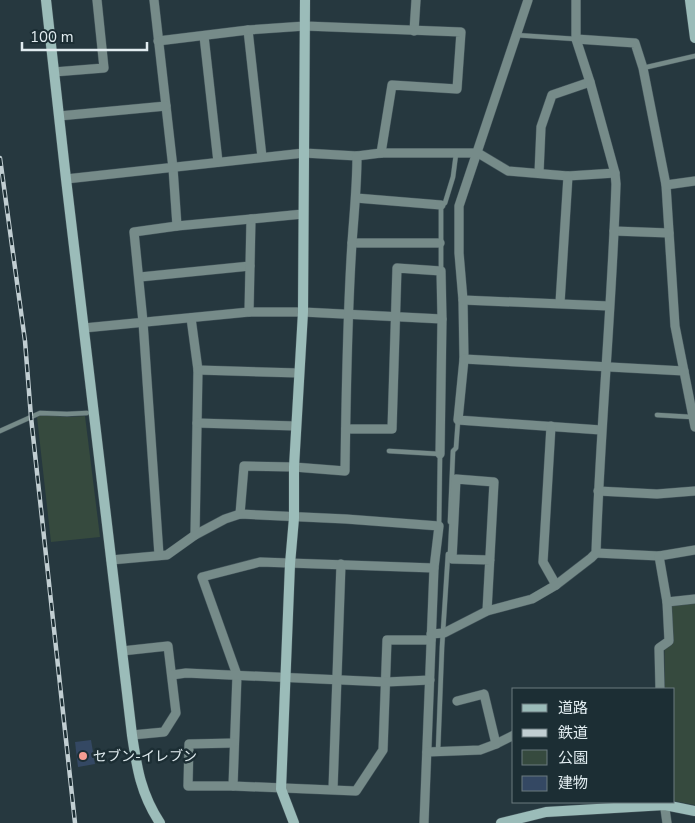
<svg xmlns="http://www.w3.org/2000/svg" width="695" height="823" font-family="'Nunito Sans','Noto Sans JP',sans-serif">
<style>
.green{fill:#364a3e}
.building{fill:#344863}
.lines{fill:none;stroke-linecap:round;stroke-linejoin:round}
.lane-casing{stroke:#44555b;stroke-width:5.5}
.street-casing{stroke:#44555b;stroke-width:10}
.secondary-casing{stroke:#44555b;stroke-width:11}
.lane{stroke:#768b89;stroke-width:4.5}
.street{stroke:#768b89;stroke-width:9}
.secondary{stroke:#9bbcb9;stroke-width:10}
.rail-casing{stroke:#c1ced2;stroke-width:4.5}
.rail{stroke:#1c2e34;stroke-width:2.5;stroke-dasharray:8;stroke-linecap:butt}
.poi-dot{fill:#f59c92;stroke:#1c2e34;stroke-width:2}
.labels{text-anchor:middle;stroke-width:5;stroke-linejoin:round;paint-order:stroke}
.poi-label{font-size:14px;fill:#e1ecf0;stroke:#1c2e34;text-anchor:start}
</style>
<rect width="100%" height="100%" fill="#26383f"/>
<!-- green -->
<g class="green">
<polygon points="41,415 69,417 85,416 100,537 51,542 37,417"/>
<polygon points="695,601 695,805 674,801 674,689 665,689 664,609 668,605"/>
</g>
<!-- building -->
<polygon class="building" points="91,740 95,764 78,767 75,742"/>
<g class="lines">
<!-- lane casing -->
<g class="lane-casing">
<g id="lane">
<polyline points="515,35 576,39"/>
<polyline points="643,68 695,56"/>
<polyline points="441,271 441,205 445,203 453,177 456,154"/>
<polyline points="657,415 692,417"/>
<polyline points="0,431 40,413 67,414 87,413"/>
<polyline points="389,451 440,454 439,526"/>
<polyline points="450,522 453,451 456,448 458,420"/>
<polyline points="438,751 442,647 448,554"/>
</g>
</g>
<!-- street casing -->
<g class="street-casing">
<g id="street">
<polyline points="154,0 173,168 177,226"/>
<polyline points="528,0 459,206 459,253 463,300 464,359 458,420 601,430"/>
<polyline points="248,30 262,157"/>
<polyline points="414,31 416,0"/>
<polyline points="204,36 218,162"/>
<polyline points="576,39 635,43 643,68 666,185 675,326 695,427"/>
<polyline points="158,41 248,30 305,26 461,32 457,89 392,85 381,153"/>
<polyline points="54,72 104,68 97,0"/>
<polyline points="59,116 166,106"/>
<polyline points="539,173 541,127 552,95 590,82"/>
<polyline points="66,179 304,153 357,156 381,153 478,153 508,171 568,176 615,173"/>
<polyline points="666,185 695,181"/>
<polyline points="356,198 441,205"/>
<polyline points="614,231 669,233"/>
<polyline points="352,243 440,243"/>
<polyline points="140,277 250,266"/>
<polyline points="463,300 609,306"/>
<polyline points="560,303 568,176"/>
<polyline points="249,312 251,219"/>
<polyline points="191,318 198,370 195,535"/>
<polyline points="84,328 249,312 303,312 442,319"/>
<polyline points="464,359 684,371"/>
<polyline points="198,370 299,373"/>
<polyline points="197,423 296,426"/>
<polyline points="551,426 543,562 556,585"/>
<polyline points="346,429 392,429 397,268 441,271 442,319 440,454"/>
<polyline points="598,491 657,494 695,491"/>
<path d="M240,514L244,466L294,467L345,471C346,395 347,319 352,243C354,214 357,186 357,156"/>
<polyline points="596,553 659,556 695,550"/>
<polyline points="159,555 143,322 134,232 177,226 303,214"/>
<polyline points="659,556 667,602 695,599"/>
<polyline points="111,560 167,555 195,535 225,519 240,514 346,519 439,526 434,568 424,823"/>
<polyline points="487,611 494,482 456,479 452,559 490,560"/>
<path d="M431,634L444,633L487,611L532,599L556,585L591,558L596,553C600,430 612,307 616,184L615,173L590,82L576,39V0"/>
<polyline points="431,640 387,640 383,750 356,791 233,786 237,675 202,577 260,562 434,568"/>
<polyline points="122,651 168,646 176,713 164,732 132,735"/>
<polyline points="172,675 186,673 386,682 430,680"/>
<polyline points="660,689 659,648 669,641 667,602"/>
<polyline points="496,744 514,735"/>
<polyline points="427,752 480,750 496,744 484,694 457,701"/>
<polyline points="233,786 188,786 189,744 234,743"/>
<polyline points="333,789 341,564"/>
<polyline points="664,802 667,823"/>
</g>
</g>
<!-- secondary casing -->
<g class="secondary-casing">
<g id="secondary">
<path d="M46,0L66,179L132,735C137,769 141,794 160,823"/>
<polyline points="690,0 695,38"/>
<polyline points="294,823 281,789 290,564 294,518 294,467 303,312 305,0"/>
<polyline points="501,823 546,812 665,805 695,811"/>
</g>
</g>
<!-- lane -->
<use href="#lane" class="lane"/>
<!-- street -->
<use href="#street" class="street"/>
<!-- secondary -->
<use href="#secondary" class="secondary"/>
<!-- rail casing -->
<g class="rail-casing">
<polyline id="rail" points="0,158 25,341 31,417 75,823"/>
</g>
<!-- rail -->
<use href="#rail" class="rail"/>
</g>
<!-- markers -->
<circle class="poi-dot" cx="83" cy="756" r="5"/>
<g class="labels">
<!-- poi labels -->
<g class="poi-label">
<text x="93" y="761">セブン-イレブン</text>
</g>
</g>
<!-- legend -->
<rect x="512" y="688" width="162" height="115" fill="#1c2e34" stroke="#6b7a7f"/>
<rect x="522" y="704" width="25" height="8" fill="#9bbcb9" stroke="#6b7a7f"/>
<text x="558" y="713" font-size="15" fill="#e1ecf0">道路</text>
<rect x="522" y="729" width="25" height="8" fill="#c1ced2" stroke="#6b7a7f"/>
<text x="558" y="738" font-size="15" fill="#e1ecf0">鉄道</text>
<rect x="522" y="750" width="25" height="15" fill="#364a3e" stroke="#6b7a7f"/>
<text x="558" y="763" font-size="15" fill="#e1ecf0">公園</text>
<rect x="522" y="776" width="25" height="15" fill="#344863" stroke="#6b7a7f"/>
<text x="558" y="788" font-size="15" fill="#e1ecf0">建物</text>
<!-- scale -->
<path d="M22 42v8h125v-8" fill="none" stroke="#e1ecf0" stroke-width="2.5"/>
<text x="30" y="42" font-size="15" fill="#e1ecf0" stroke="#1c2e34" stroke-width="4" paint-order="stroke">100 m</text>
</svg>
